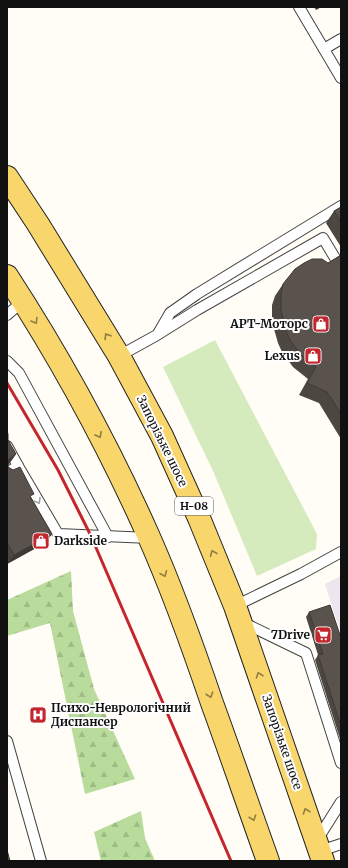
<svg xmlns="http://www.w3.org/2000/svg" width="348" height="868" font-family="Merriweather,serif">
<style>
.industrial{fill:#eee6ef}
.grass{fill:#d5ebbd}
.forest{fill:url(#forest-firs)}
.lines{fill:none;stroke-linecap:round;stroke-linejoin:round}
.service-casing{stroke:#444;stroke-width:12}
.primary-casing{stroke:#222;stroke-width:24}
.service{stroke:#fff;stroke-width:10}
.primary{stroke:#f9d66b;stroke-width:22}
.rail{stroke:#c4262e;stroke-width:3}
.wall{fill:#4d4742}
.shaded-wall{fill:#3f3936}
.building{fill:#5a524d;stroke:#3f3936}
.oneway{stroke:#917d42}
.oneway2{stroke:#a0a0a0}
.labels{text-anchor:middle;stroke-width:4;stroke-linejoin:round;paint-order:stroke}
.shield{fill:#fff;stroke:#585858;stroke-width:1}
.shield-label{font-size:11px;font-weight:bold;fill:#111}
.poi-label{font-size:12px;font-weight:bold;fill:#111;stroke:#fff;text-anchor:end}
.street-label{font-size:12px;fill:#111;stroke:#fff}
</style>
<defs>
<pattern id="forest-firs" width="22" height="20" patternUnits="userSpaceOnUse"><rect width="22" height="20" fill="#b9dc9c"/><path d="M5 1l3.5 6h-7zM16 11l3.5 6h-7z" fill="#9ebc85"/></pattern>
</defs>
<rect width="100%" height="100%" fill="#fffdf5"/>
<!-- industrial -->
<polygon class="industrial" points="341,576 341,634 325,584"/>
<!-- grass -->
<polygon class="grass" points="215,340 317,534 316,549 257,576 214,473 163,367"/>
<!-- forest -->
<g class="forest">
<polygon points="71,571 73,611 94,689 135,779 85,794 50,623 7,636 7,600"/>
<polygon points="141,811 145,838 155,861 101,861 94,832"/>
</g>
<g class="lines">
<!-- service casing -->
<g class="service-casing">
<g id="service">
<polyline points="299,7 341,78"/>
<polyline points="324,49 341,39"/>
<polyline points="7,315 23,301"/>
<polyline points="159,332 170,313 197,294 341,206"/>
<polyline points="119,356 157,335 197,310 323,238 341,268"/>
<polyline points="7,361 19,373 108,537"/>
<polyline points="7,446 18,466"/>
<polyline points="7,473 18,466 58,534 150,538"/>
<polyline points="235,606 301,574 341,552"/>
<polyline points="242,622 306,653 341,763"/>
<polyline points="7,741 41,861"/>
<polyline points="317,840 341,802"/>
<polyline points="320,851 341,844"/>
</g>
</g>
<!-- primary casing -->
<g class="primary-casing">
<g id="primary">
<polyline points="7,177 38,224 119,356 162,436 199,518 235,606 323,861"/>
<path d="M7,276C61,359 109,447 149,537C173,591 193,647 212,703C231,755 249,808 268,861"/>
</g>
</g>
<!-- service -->
<use href="#service" class="service"/>
<!-- primary -->
<use href="#primary" class="primary"/>
<!-- rail -->
<polyline class="rail" points="7,383 58,470 91,536 231,861"/>
</g>
<!-- wall -->
<g class="wall">
<polygon points="314,7 321,7 316,10"/>
<polygon points="341,207 341,247 326,223 334,211"/>
<polygon points="341,255 341,439 319,403 299,395 308,379 293,367 282,352 278,343 272,322 272,305 275,296 283,284 328,263"/>
<polygon points="7,432 8,440 16,454 8,465 8,467 31,498 52,534 45,543 7,564"/>
<polygon points="309,612 341,638 341,742 315,660 318,655 306,617"/>
</g>
<!-- shaded-wall -->
<g class="shaded-wall">
<polygon points="318,7 321,7 316,10"/>
<polygon points="16,454 9,464 7,466 8,460"/>
<polygon points="52,534 45,543 7,564 14,555"/>
</g>
<!-- building -->
<g class="building">
<polygon points="341,207 341,222 334,211"/>
<polygon points="341,255 341,414 327,392 307,383 316,367 301,355 290,340 286,331 281,311 281,294 283,284 295,269 304,263 312,259 322,259 328,263"/>
<polygon points="7,432 8,434 8,440 16,454 8,460 8,467 13,470 20,467 34,494 30,496 52,534 14,555 7,543"/>
<polygon points="330,605 341,638 341,726 318,655 323,654 309,612"/>
<polygon points="7,850 10,861 7,861"/>
</g>
<!-- one-way arrows -->
<defs><path id="oneway-chevron" d="M-2-3.5L2.5 0L-2 3.5" fill="none" stroke-width="1.6" stroke-linecap="round" stroke-linejoin="round"/></defs>
<g class="oneway">
<use href="#oneway-chevron" transform="translate(35 321) rotate(59)"/>
<use href="#oneway-chevron" transform="translate(107 336) rotate(-122)"/>
<use href="#oneway-chevron" transform="translate(99 435) rotate(61)"/>
<use href="#oneway-chevron" transform="translate(213 553) rotate(-112)"/>
<use href="#oneway-chevron" transform="translate(164 574) rotate(68)"/>
<use href="#oneway-chevron" transform="translate(259 675) rotate(-109)"/>
<use href="#oneway-chevron" transform="translate(210 695) rotate(71)"/>
<use href="#oneway-chevron" transform="translate(306 811) rotate(-109)"/>
<use href="#oneway-chevron" transform="translate(253 818) rotate(71)"/>
</g>
<use class="oneway2" href="#oneway-chevron" transform="translate(38 501) rotate(60)"/>
<!-- icons -->
<defs>
<g id="shop-square" transform="scale(0.9)"><rect x="-9" y="-9" width="18" height="18" rx="4" fill="#c4262e" stroke="#fff"/><path d="M-5-2.5h2.3a2.7 3.5 0 0 1 5.4 0H5L5.5 6h-11ZM-1.5-2.5h3a1.5 2.3 0 0 0-3 0Z" fill="#fff"/></g>
<g id="supermarket-square" transform="scale(0.9)"><rect x="-9" y="-9" width="18" height="18" rx="4" fill="#c4262e" stroke="#fff"/><path d="M-6-5.5h2.5l.6 2H6L4.5 2H-2.5L-4.4-4H-6ZM-1.5 3.2a1.3 1.3 0 1 0 .1 0ZM3 3.2a1.3 1.3 0 1 0 .1 0Z" fill="#fff"/></g>
<g id="hospital-square" transform="scale(0.9)"><rect x="-9" y="-9" width="18" height="18" rx="4" fill="#c4262e" stroke="#fff"/><path d="M-5-5h3v3.5h4V-5h3V5h-3V1.5h-4V5h-3Z" fill="#fff"/></g>
</defs>
<g fill-rule="evenodd">
<use href="#shop-square" x="321" y="324"/>
<use href="#shop-square" x="313" y="356"/>
<use href="#shop-square" x="41" y="541"/>
<use href="#supermarket-square" x="323" y="635"/>
<use href="#hospital-square" x="38" y="715"/>
</g>
<g class="labels">
<!-- shield labels -->
<rect class="shield" x="175" y="497" width="38" height="18" rx="3"/>
<g class="shield-label">
<text x="194" y="510">Н-08</text>
</g>
<!-- poi labels -->
<g class="poi-label">
<text x="308" y="328">АРТ-Моторс</text>
<text x="300" y="360">Lexus</text>
<text x="54" y="545" text-anchor="start">Darkside</text>
<text x="310" y="639">7Drive</text>
<text x="51" y="712" text-anchor="start">Психо-Неврологічний<tspan x="51" dy="14">Диспансер</tspan></text>
</g>
<!-- street labels -->
<g class="street-label">
<text transform="translate(162 441) rotate(64)" y="4">Запорізьке шосе</text>
<text transform="translate(282 742) rotate(71)" y="4">Запорізьке шосе</text>
</g>
</g>
<!-- border -->
<rect width="348" height="868" fill="none" stroke="#111111" stroke-width="16"/>
</svg>
